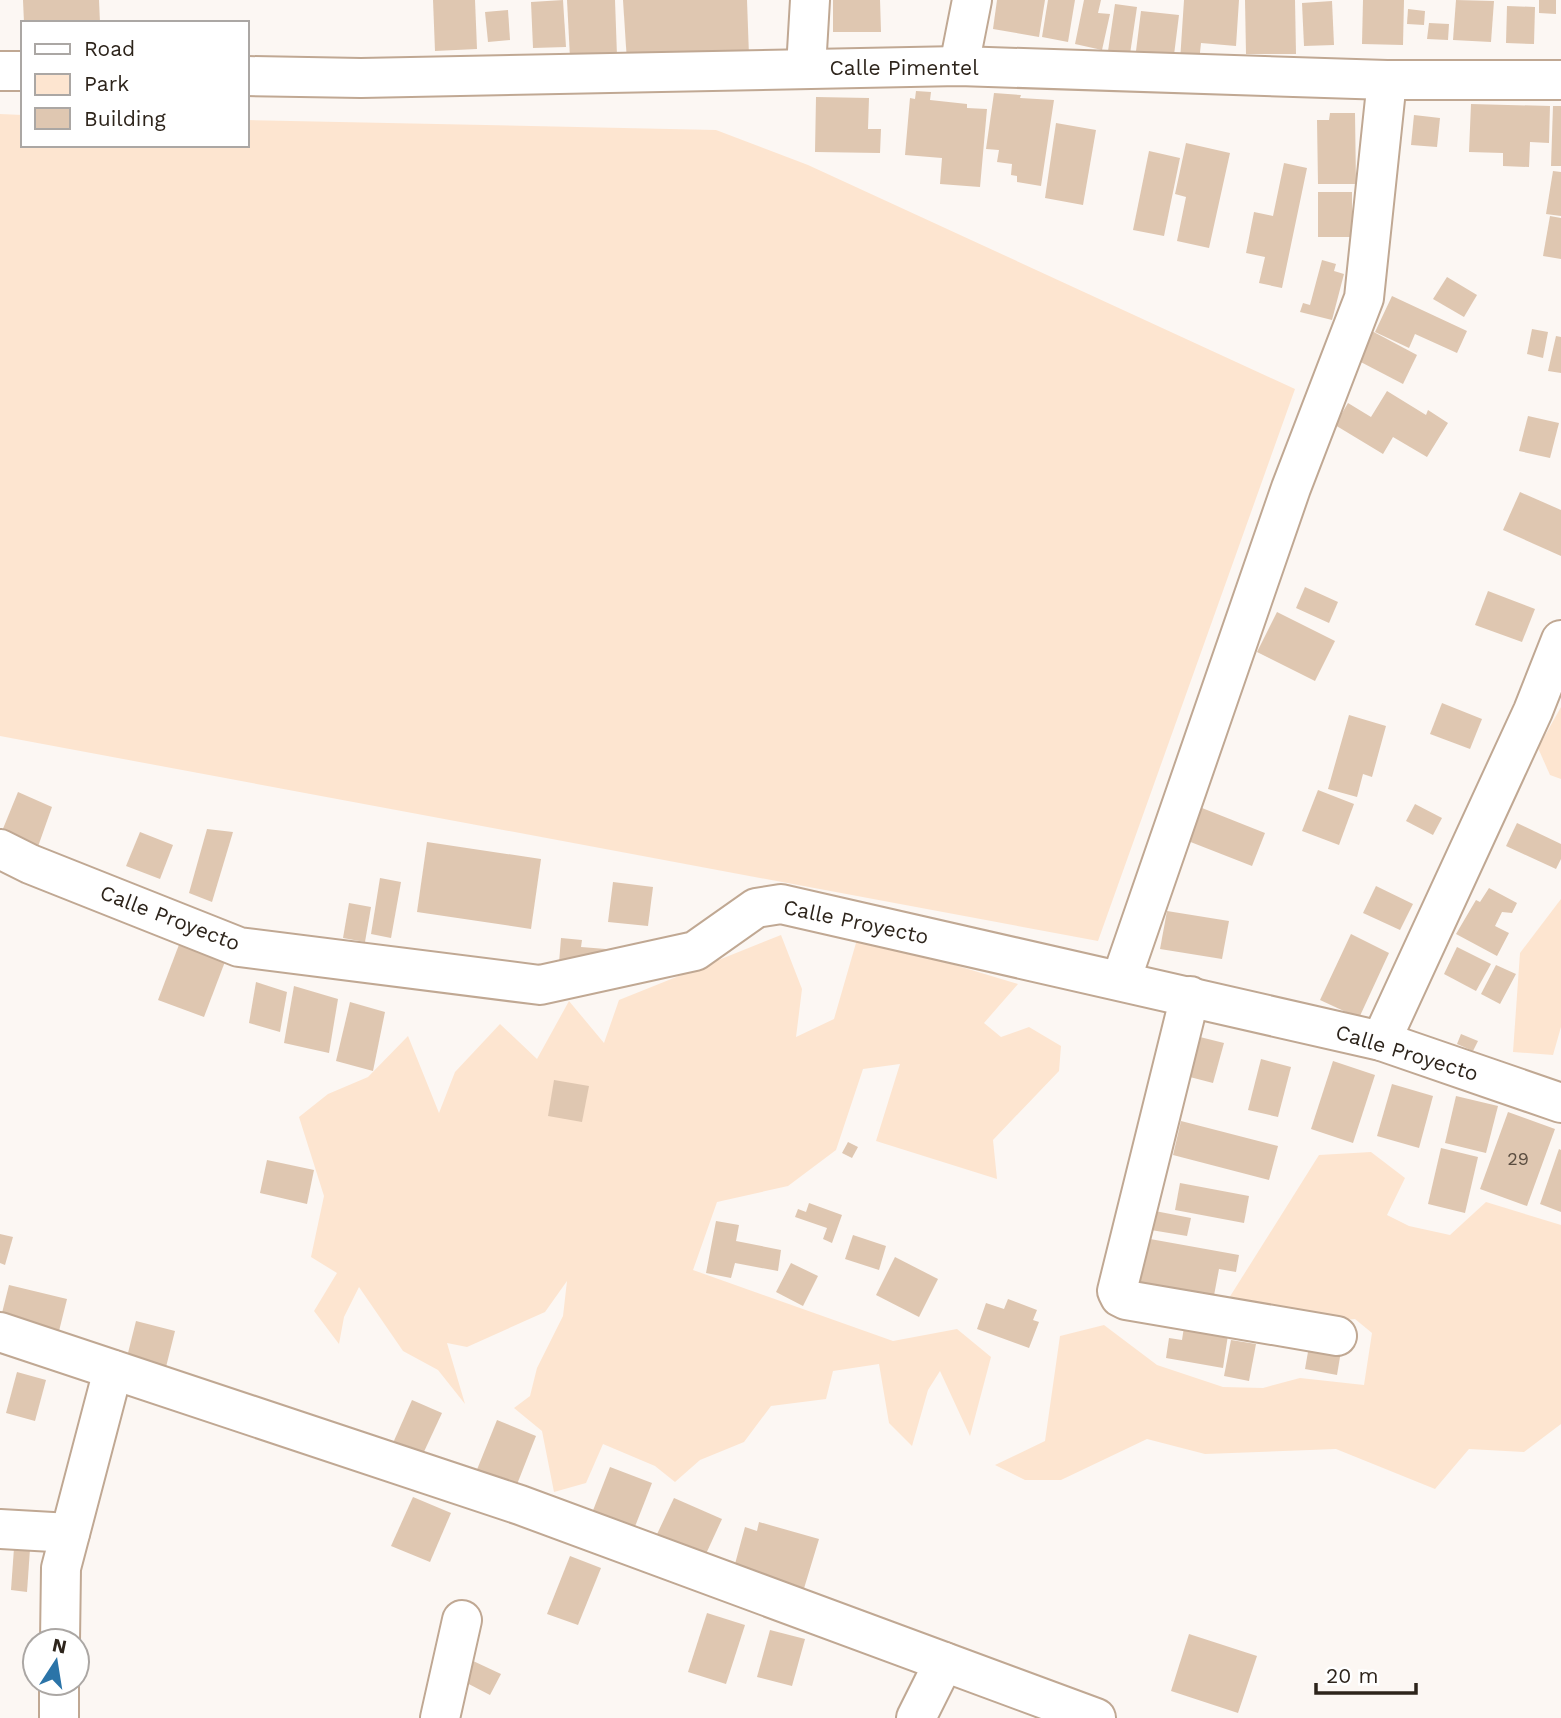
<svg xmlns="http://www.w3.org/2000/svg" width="1561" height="1718" font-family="'Work Sans',sans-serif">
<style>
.green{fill:#fde5d0}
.building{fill:#dfc7b1}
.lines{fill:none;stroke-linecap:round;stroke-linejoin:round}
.minor-casing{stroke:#c0a893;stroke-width:42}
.minor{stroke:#fff;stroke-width:38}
.labels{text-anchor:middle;stroke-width:5;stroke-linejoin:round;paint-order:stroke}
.number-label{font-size:18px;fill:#5a4d40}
.street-label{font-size:21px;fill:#2d241b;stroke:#fff}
</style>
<rect width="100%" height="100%" fill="#fcf7f3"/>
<!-- green -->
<g class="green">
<polygon points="0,114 23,115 23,145 247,145 247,120 716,130 808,165 1295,389 1098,941 0,736"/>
<polygon points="1561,707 1561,779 1550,775 1538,748"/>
<polygon points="1561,899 1561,1027 1553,1055 1513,1052 1520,953"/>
<polygon points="781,935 802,989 796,1037 834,1019 858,936 1018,984 984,1023 1001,1037 1029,1027 1061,1046 1059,1071 993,1140 997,1179 876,1141 900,1064 863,1069 836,1150 788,1186 717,1202 693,1270 893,1341 957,1329 991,1357 970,1436 940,1371 928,1390 912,1446 889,1423 879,1364 833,1371 826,1399 771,1406 744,1442 700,1460 675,1482 655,1466 603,1444 586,1483 554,1492 542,1431 514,1408 530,1396 537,1368 563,1316 567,1281 545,1312 467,1347 447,1343 465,1404 438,1370 403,1351 359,1287 344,1317 339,1344 314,1311 337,1273 311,1257 324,1196 299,1117 328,1094 368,1077 408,1036 439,1113 455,1072 500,1024 537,1059 569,1001 604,1043 619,1000"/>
<polygon points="1371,1152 1405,1178 1387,1215 1409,1226 1450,1235 1486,1202 1561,1225 1561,1424 1524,1452 1469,1449 1435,1489 1336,1449 1205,1454 1147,1439 1061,1480 1025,1480 995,1465 1045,1441 1060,1336 1104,1325 1157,1365 1223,1387 1263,1388 1300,1378 1364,1385 1372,1333 1355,1319 1324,1322 1224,1306 1319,1155"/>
</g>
<!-- building -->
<g class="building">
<polygon points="23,0 99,0 100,23 24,23"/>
<polygon points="433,0 475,0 477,49 435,51"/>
<polygon points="563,0 566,47 533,48 531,2"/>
<polygon points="567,0 615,0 617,56 570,58"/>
<polygon points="623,0 747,0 749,56 627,62"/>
<polygon points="833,0 880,0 881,32 833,32"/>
<polygon points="997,0 1045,0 1039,37 993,29"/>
<polygon points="1048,0 1075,0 1068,42 1042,37"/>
<polygon points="1084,0 1101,0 1098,13 1110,14 1102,50 1075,44"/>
<polygon points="1184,0 1239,0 1236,46 1201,43 1199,62 1180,61"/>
<polygon points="1245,0 1295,0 1296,54 1246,54"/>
<polygon points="1363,0 1404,0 1403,45 1362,44"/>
<polygon points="1456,0 1494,1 1491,42 1453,40"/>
<polygon points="1539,0 1556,0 1556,14 1539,13"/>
<polygon points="1332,1 1334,45 1304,46 1302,3"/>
<polygon points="1115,4 1137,7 1130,54 1108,51"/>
<polygon points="1507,6 1535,7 1534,44 1506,43"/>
<polygon points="1408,9 1425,11 1424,25 1407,24"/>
<polygon points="508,10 510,40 488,42 485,12"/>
<polygon points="1141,11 1179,15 1173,63 1135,59"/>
<polygon points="1429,23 1449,24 1448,40 1427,39"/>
<polygon points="916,91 931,92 930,100 967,104 967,108 987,109 980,187 940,184 942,158 905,155 910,98 915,99"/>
<polygon points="994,93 1021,95 1020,98 1054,100 1041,186 1017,182 1017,176 1011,175 1012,164 997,162 999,150 986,149"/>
<polygon points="816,97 869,98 868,129 881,129 880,153 815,152"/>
<polygon points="1471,104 1550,106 1549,143 1530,142 1529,167 1503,166 1503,153 1469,152"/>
<polygon points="1553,106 1561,106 1561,166 1551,166"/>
<polygon points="1330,113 1355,113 1356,184 1318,184 1317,120 1329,120"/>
<polygon points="1414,115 1440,118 1437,147 1411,145"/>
<polygon points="1056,123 1096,130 1083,205 1045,198"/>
<polygon points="1186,143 1230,153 1209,248 1177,241 1186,197 1175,194"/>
<polygon points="1149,151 1180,158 1164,236 1133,230"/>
<polygon points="1284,163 1307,168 1282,288 1259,283 1265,257 1246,253 1254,212 1273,216"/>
<polygon points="1553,171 1561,172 1561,216 1546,214"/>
<rect x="1318" y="192" width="34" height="45"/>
<polygon points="1550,216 1561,218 1561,259 1543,256"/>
<polygon points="1322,260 1336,264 1334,271 1344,274 1332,320 1300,312 1303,303 1310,305"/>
<polygon points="1447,277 1477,295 1464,317 1433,299"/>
<polygon points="1392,296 1467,331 1457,353 1415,334 1409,348 1375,332"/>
<polygon points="1532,329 1548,332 1543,358 1527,354"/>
<polygon points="1370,330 1417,355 1403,384 1355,359"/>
<polygon points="1556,336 1561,337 1561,373 1548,371"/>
<polygon points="1387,391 1426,415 1428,410 1448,423 1427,457 1393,437 1383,454 1335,425 1348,403 1371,417"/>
<polygon points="1528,416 1559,423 1550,458 1519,451"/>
<polygon points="1520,492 1561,510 1561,556 1503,530"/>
<polygon points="1305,587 1338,602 1329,623 1296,608"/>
<polygon points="1488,591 1535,609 1522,642 1475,625"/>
<polygon points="1277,612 1335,641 1315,681 1257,652"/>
<polygon points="1442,703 1482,719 1470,749 1430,734"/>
<polygon points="1349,715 1386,726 1372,777 1363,774 1357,797 1328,789"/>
<polygon points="1318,790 1354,804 1339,845 1302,831"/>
<polygon points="18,792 52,807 35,855 0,836"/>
<polygon points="1415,804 1442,818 1433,835 1406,821"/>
<polygon points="1202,808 1265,833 1252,866 1188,841"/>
<polygon points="1517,823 1561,844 1561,859 1556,869 1506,846"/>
<polygon points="207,829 233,832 212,902 189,893"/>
<polygon points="140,832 173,845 160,879 126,866"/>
<polygon points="427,842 541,859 531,929 417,912"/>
<polygon points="380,878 401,882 391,938 371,934"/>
<polygon points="613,882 653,887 648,926 608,922"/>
<polygon points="1376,886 1413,904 1400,930 1363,913"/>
<polygon points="1489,888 1517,903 1512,913 1502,912 1495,926 1509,933 1497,956 1456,934 1476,900 1480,902"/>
<polygon points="349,903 371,907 365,942 343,938"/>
<polygon points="1167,911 1229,921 1222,959 1160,949"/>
<polygon points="1351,934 1389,953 1359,1018 1320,1000"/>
<polygon points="561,938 582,940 581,947 606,949 604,967 559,963"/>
<polygon points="180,942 226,959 204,1017 158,1000"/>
<polygon points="1457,947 1491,964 1476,991 1444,974"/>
<polygon points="1496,965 1516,974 1500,1004 1481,994"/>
<polygon points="256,982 287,992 280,1032 249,1023"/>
<polygon points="294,986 338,999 329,1053 284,1043"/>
<polygon points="350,1002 385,1012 373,1071 336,1061"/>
<polygon points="1461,1034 1478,1041 1473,1051 1457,1044"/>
<polygon points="1196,1036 1224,1043 1213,1083 1186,1076"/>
<polygon points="1261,1059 1291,1067 1278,1117 1248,1110"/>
<polygon points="1333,1061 1375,1075 1353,1143 1311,1129"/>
<polygon points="554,1080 589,1086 582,1122 548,1116"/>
<polygon points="1392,1084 1433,1096 1419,1148 1377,1136"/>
<polygon points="1456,1096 1498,1106 1486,1153 1445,1143"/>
<polygon points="1508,1112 1555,1129 1527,1206 1480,1189"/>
<polygon points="1181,1121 1278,1146 1269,1180 1173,1155"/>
<polygon points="848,1142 858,1147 852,1158 842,1153"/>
<polygon points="1441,1148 1478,1157 1465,1213 1428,1204"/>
<polygon points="1559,1149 1561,1150 1561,1212 1540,1204"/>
<polygon points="267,1160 314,1170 307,1204 260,1193"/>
<polygon points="1180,1183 1249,1196 1244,1223 1175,1210"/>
<polygon points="809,1203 842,1215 832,1243 823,1239 827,1228 795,1217 798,1209 806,1212"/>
<polygon points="1155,1211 1191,1218 1187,1236 1151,1230"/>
<polygon points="716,1221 739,1225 736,1241 781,1250 778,1271 735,1263 731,1278 706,1273"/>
<polygon points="0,1234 13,1237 5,1265 0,1263"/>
<polygon points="853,1235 886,1246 879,1270 845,1259"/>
<polygon points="1139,1237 1239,1255 1236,1272 1219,1269 1212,1306 1129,1292"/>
<polygon points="895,1257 938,1279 919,1317 876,1295"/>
<polygon points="791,1263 818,1276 803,1306 776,1292"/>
<polygon points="9,1285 67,1299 58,1335 0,1321"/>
<polygon points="1008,1299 1037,1310 1033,1320 1039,1322 1029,1348 977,1329 986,1303 1004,1309"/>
<polygon points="136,1321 175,1331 166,1367 127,1357"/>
<polygon points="1184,1327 1228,1335 1223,1368 1166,1358 1169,1338 1182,1340"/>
<polygon points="1231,1340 1256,1344 1249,1381 1224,1376"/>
<polygon points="1309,1346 1341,1351 1337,1375 1305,1369"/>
<polygon points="17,1372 46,1380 35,1421 6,1413"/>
<polygon points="412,1400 442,1413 422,1456 393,1443"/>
<polygon points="497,1420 536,1436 514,1492 474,1477"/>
<polygon points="610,1467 652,1483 634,1529 592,1513"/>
<polygon points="413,1497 451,1513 430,1562 391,1546"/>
<polygon points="674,1498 722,1519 699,1569 651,1547"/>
<polygon points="759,1522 819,1539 802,1595 732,1575 745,1527 757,1531"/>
<polygon points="14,1548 30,1549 27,1592 11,1590"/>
<polygon points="570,1556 601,1568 578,1625 547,1614"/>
<polygon points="707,1613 745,1625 726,1684 688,1672"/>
<polygon points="770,1630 805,1639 792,1686 757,1677"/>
<polygon points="1189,1634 1257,1656 1238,1713 1171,1691"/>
<polygon points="471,1660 501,1674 490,1695 461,1680"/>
</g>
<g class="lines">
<!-- minor casing -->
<g class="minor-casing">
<g id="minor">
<polyline points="959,66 972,0"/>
<polyline points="806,68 810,0"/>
<polyline points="0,71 23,71"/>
<polyline points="247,76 361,78 959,66 1387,80 1561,80"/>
<polyline points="0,849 30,864 239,947 540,985 695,951 756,908 781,904 1381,1041 1561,1103"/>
<polyline points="1121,980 1291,488 1364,298 1387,80"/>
<polyline points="1190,996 1117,1291 1120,1297 1126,1300 1337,1336"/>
<polyline points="1381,1041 1533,711 1561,640"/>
<polyline points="0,1332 520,1505 1096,1718"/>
<polyline points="0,1529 70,1533"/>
<polyline points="60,1641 61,1568 113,1370"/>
<polyline points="59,1718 59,1683"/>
<polyline points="440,1718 462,1620"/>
<polyline points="916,1718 944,1662"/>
</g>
</g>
<!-- minor -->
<use href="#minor" class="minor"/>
</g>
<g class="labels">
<!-- number labels -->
<g class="number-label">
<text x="1518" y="1165">29</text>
</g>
<!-- street labels -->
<g class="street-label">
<text x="904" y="75">Calle Pimentel</text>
<text transform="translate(170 918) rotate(21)" y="7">Calle Proyecto</text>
<text transform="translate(856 922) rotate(12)" y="7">Calle Proyecto</text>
<text transform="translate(1407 1053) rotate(17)" y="7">Calle Proyecto</text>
</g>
</g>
<!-- legend -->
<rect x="21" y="21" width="228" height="126" fill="#ffffff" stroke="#aba7a4" stroke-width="2"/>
<rect x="35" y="44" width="35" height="10" fill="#ffffff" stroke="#aba7a4" stroke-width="2"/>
<text x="84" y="56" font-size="21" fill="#2d241b">Road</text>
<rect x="35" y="74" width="35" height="21" fill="#fde5d0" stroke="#aba7a4" stroke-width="2"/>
<text x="84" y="91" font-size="21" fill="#2d241b">Park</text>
<rect x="35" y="108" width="35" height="21" fill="#dfc7b1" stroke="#aba7a4" stroke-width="2"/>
<text x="84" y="126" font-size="21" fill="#2d241b">Building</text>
<!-- north arrow -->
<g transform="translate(56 1662) rotate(12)"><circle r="33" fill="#ffffff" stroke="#aba7a4" stroke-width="2"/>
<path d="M0-5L12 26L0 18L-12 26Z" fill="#2b74a8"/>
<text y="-10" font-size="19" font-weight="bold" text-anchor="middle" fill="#2d241b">N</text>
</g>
<!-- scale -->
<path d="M1316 1683v10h100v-10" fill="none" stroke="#2d241b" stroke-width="3.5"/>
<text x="1326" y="1683" font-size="21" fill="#2d241b" stroke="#ffffff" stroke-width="5" paint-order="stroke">20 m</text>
</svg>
